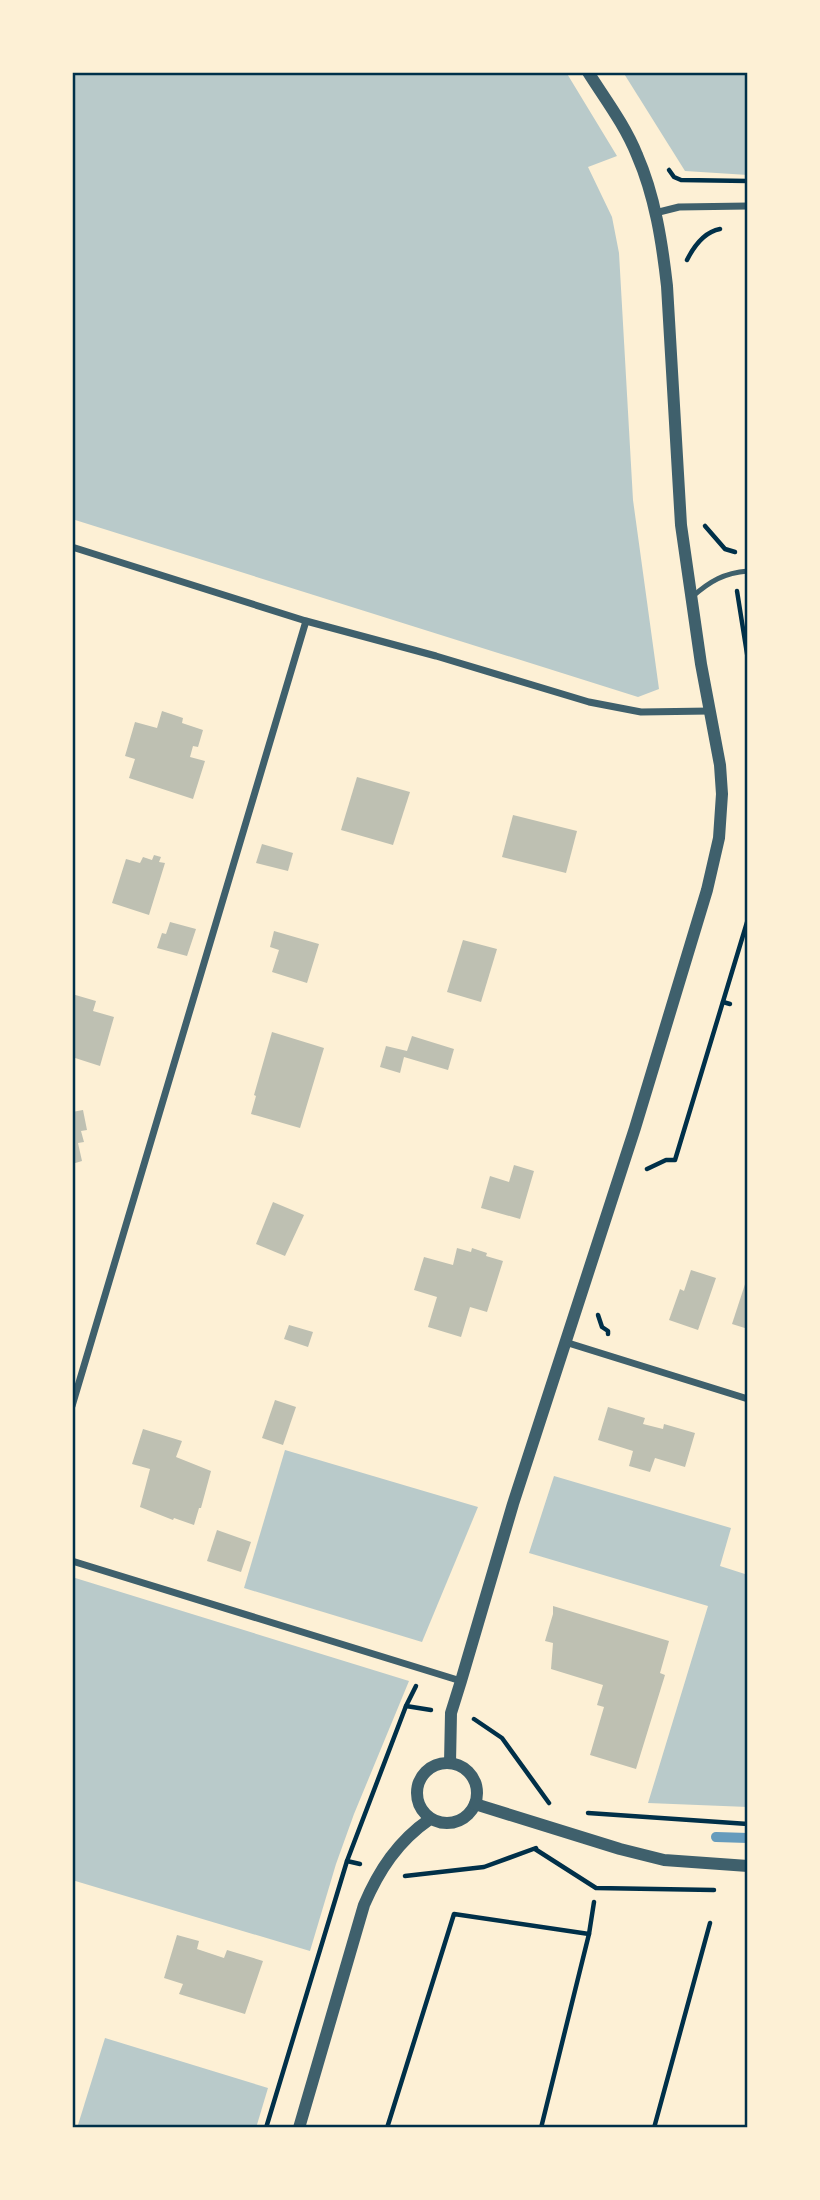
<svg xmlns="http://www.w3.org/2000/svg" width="820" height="2200" font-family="Commissioner,sans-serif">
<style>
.green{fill:#b9caca}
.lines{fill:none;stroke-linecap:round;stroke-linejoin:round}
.stream{stroke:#669bbc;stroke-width:10}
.building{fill:#bec0b2}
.path{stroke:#003049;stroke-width:4.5}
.service{stroke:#3f606c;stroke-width:5}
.minor{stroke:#3f606c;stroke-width:7}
.tertiary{stroke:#3f606c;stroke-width:12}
.neatline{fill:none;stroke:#003049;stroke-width:2.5}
</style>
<rect width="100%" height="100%" fill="#fdf0d5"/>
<!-- green -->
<g class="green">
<polygon points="72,72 566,72 617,156 588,167 612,217 619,253 633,500 659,689 638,697 72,519"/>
<polygon points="623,72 748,72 748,175 685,171"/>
<polygon points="285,1450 478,1507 422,1642 244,1588"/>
<polygon points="554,1476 731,1528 720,1566 748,1575 748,1807 648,1803 708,1606 529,1553"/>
<polygon points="72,1577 409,1681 354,1814 336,1864 310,1951 72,1880"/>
<polygon points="105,2038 268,2088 256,2128 77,2128"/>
</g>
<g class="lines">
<!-- stream -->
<polyline class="stream" points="716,1837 748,1838"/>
</g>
<!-- building -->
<g class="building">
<polygon points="162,711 183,718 182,723 203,730 198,747 193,746 190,757 205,761 193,799 129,778 135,759 125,756 135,722 157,728"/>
<polygon points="357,777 410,792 393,845 341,830"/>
<polygon points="513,815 577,831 566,873 502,857"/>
<polygon points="262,844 293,853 288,871 256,863"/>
<polygon points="154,855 161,857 159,862 165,863 149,915 112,903 126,859 140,863 143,857 152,860"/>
<polygon points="170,922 196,929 187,956 157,948 162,933 166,934"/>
<polygon points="274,931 319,944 307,983 272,972 279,950 270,947"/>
<polygon points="463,940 497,949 481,1002 447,992"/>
<polygon points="72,994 96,1001 93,1011 114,1017 100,1066 72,1057"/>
<polygon points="272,1032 324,1048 300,1128 251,1114 256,1096 254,1095"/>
<polygon points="412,1036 454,1049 448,1070 404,1057 400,1073 380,1067 386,1046 407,1051"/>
<polygon points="83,1110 87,1130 81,1131 84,1142 78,1143 82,1161 72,1164 72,1112"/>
<polygon points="514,1165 534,1171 520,1219 481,1208 490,1176 509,1182"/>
<polygon points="273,1202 304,1215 285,1256 256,1244"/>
<polygon points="457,1248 471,1252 472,1248 487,1253 486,1256 503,1261 487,1312 470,1307 461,1337 428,1327 437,1297 414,1290 424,1257 453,1265"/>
<polygon points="691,1270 716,1278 698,1330 669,1320 680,1289 684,1291"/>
<polygon points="748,1275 748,1329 732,1324"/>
<polygon points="289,1325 313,1332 308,1347 284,1339"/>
<polygon points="275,1400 296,1407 283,1445 262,1438"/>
<polygon points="608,1407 645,1418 643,1424 663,1429 664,1424 695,1433 685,1467 655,1458 650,1472 629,1466 633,1451 598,1440"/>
<polygon points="143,1429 182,1441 176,1457 211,1471 201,1508 199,1508 194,1525 174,1518 173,1520 140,1507 150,1469 132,1464"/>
<polygon points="217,1530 251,1542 241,1572 207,1561"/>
<polygon points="553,1606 669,1641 660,1673 665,1675 636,1769 590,1755 604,1707 597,1705 603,1685 551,1669 553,1643 545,1641 553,1614"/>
<polygon points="177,1935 199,1941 197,1949 224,1958 227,1950 263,1961 245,2014 179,1994 183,1984 164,1978"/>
</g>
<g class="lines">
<!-- path -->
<g class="path">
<polyline points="669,170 674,177 681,180 748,181"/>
<path d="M687,260C694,246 704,232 720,229"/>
<polyline points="705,526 725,549 735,552"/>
<polyline points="737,591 748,660"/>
<polyline points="723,1002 730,1004"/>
<polyline points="647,1169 666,1160 675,1160 748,919"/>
<polyline points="598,1315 602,1327 608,1331 608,1334"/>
<polyline points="416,1686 406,1706 431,1710"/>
<polyline points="474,1719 502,1738 549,1803"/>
<polyline points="588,1813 748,1824"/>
<polyline points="535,1849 596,1888 714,1890"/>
<polyline points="347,1861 360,1864"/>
<polyline points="405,1876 484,1867 536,1848"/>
<polyline points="266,2128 347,1861 406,1706"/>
<polyline points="387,2128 454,1914 589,1934"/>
<polyline points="541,2128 589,1934 594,1902"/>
<polyline points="654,2128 710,1923"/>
</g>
<!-- service -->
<path class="service" d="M692,597C710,581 724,573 748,571"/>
<!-- minor -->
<g class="minor">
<polyline points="655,213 679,207 748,206"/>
<polyline points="72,547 306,621 436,656 589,702 641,712 710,711"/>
<polyline points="565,1342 748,1399"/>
<polyline points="72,1406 306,621"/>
<polyline points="72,1561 461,1681"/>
</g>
<!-- tertiary -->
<g class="tertiary">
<path d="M450,1763L451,1713L461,1681L513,1504L635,1128L707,890L719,838L722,794L720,765L701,664L681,525L667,286C662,242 655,196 637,155C625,125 605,99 588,72"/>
<circle cx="447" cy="1793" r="30"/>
<polyline points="475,1804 620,1849 664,1860 748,1866"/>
<path d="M299,2128L364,1905C379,1870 398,1841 430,1819"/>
</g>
</g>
<!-- border -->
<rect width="820" height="2200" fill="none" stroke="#fdf0d5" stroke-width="147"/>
<rect x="74" y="74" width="672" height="2052" class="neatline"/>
</svg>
